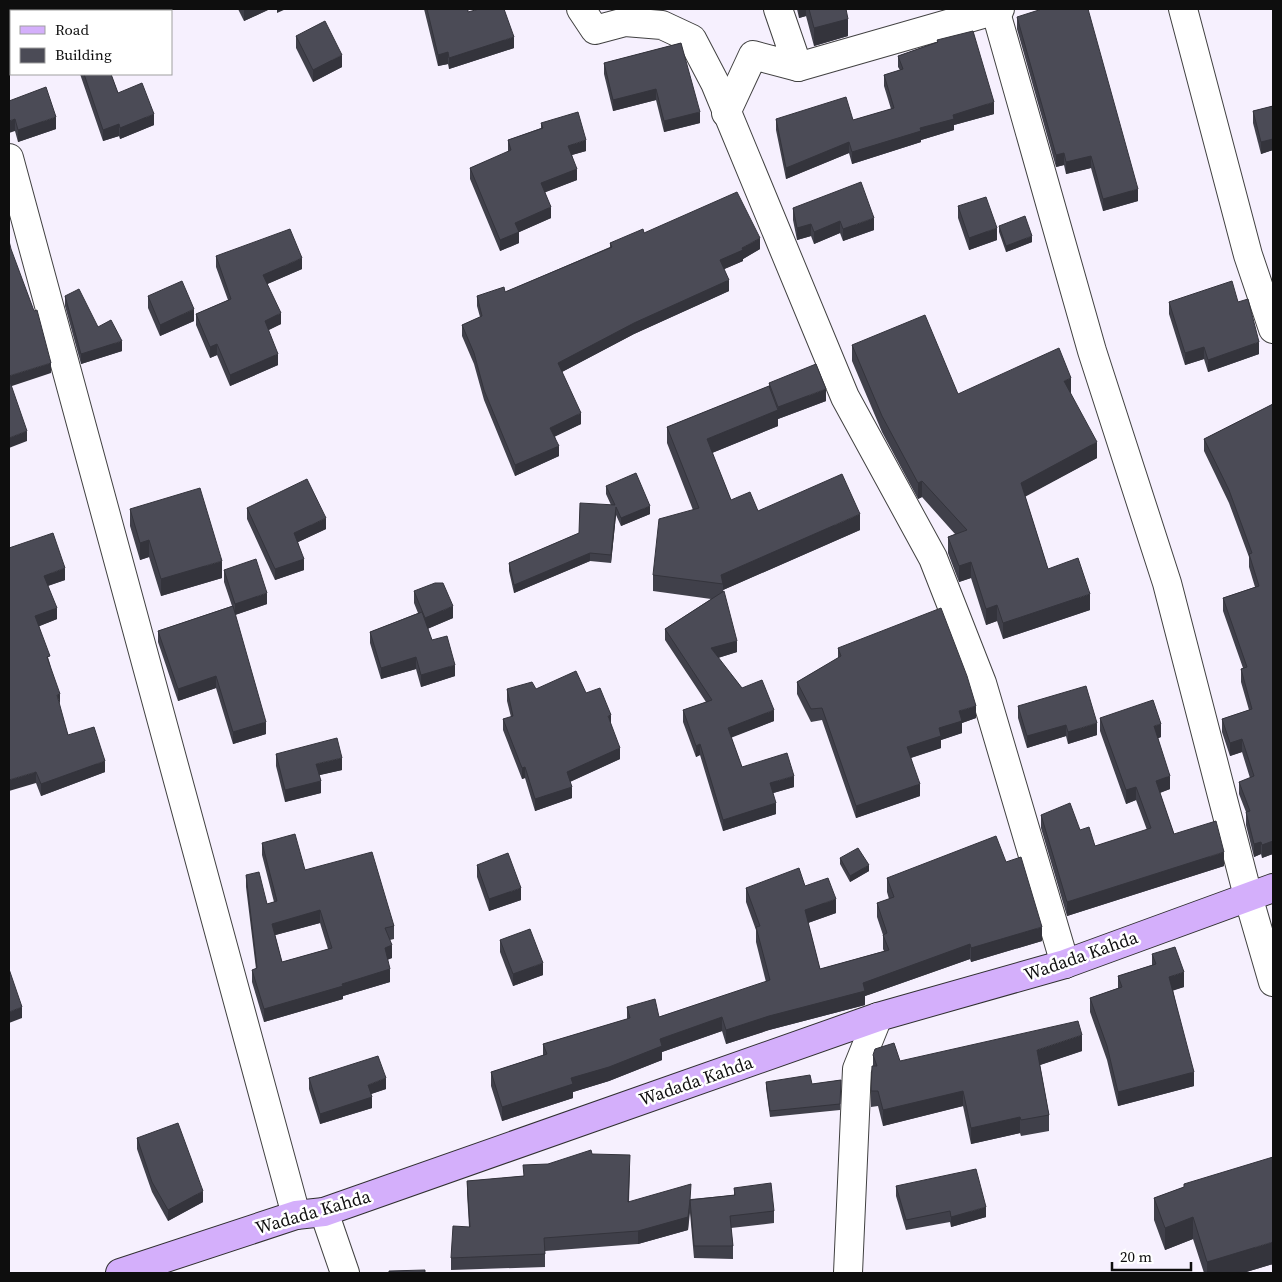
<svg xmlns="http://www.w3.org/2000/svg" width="1282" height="1282" font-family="'Source Serif 4',serif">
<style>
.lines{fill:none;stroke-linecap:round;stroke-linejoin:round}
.street-casing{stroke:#414141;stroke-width:30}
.secondary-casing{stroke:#303030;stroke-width:30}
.street{stroke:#fff;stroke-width:28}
.secondary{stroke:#d4affb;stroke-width:28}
.wall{fill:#40404a;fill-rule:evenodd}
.shaded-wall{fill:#34343c}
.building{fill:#4b4b56;stroke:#34343c;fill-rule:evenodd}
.labels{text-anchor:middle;stroke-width:5;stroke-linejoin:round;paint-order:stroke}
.street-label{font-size:18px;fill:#0e0e0e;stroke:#fff}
</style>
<rect width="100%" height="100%" fill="#f6f0fe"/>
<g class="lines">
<!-- street casing -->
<g class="street-casing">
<g id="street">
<polyline points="581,9 595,30 625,22 662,25 692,39 715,83 845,397 933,558 982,683 1065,964"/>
<polyline points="995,9 1092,351 1167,583 1248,896 1273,982"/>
<polyline points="1183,9 1248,255 1273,329"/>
<polyline points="798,67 1000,9"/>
<polyline points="726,113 753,55 798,67 778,9"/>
<polyline points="9,158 296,1215"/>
<polyline points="324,1212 345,1273"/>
<polyline points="848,1273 857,1069 878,1017"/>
</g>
</g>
<!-- secondary casing -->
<g class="secondary-casing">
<polyline id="secondary" points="120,1273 296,1215 324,1212 878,1017 1065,964 1273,888"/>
</g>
<!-- street -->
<use href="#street" class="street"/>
<!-- secondary -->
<use href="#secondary" class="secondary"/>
</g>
<!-- wall -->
<g class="wall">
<polygon points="11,9 103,9 104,11 11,11"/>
<polygon points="238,9 270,9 244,21"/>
<polygon points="424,9 468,9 468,12 514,48 449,69 448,64 438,66"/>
<polygon points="797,9 846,9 848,36 814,46 806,16 799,18"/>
<polygon points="1017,17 1138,201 1103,211 1091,168 1066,174 1064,165 1056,167 1017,29"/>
<polygon points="296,36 342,67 313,82 296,48"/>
<polygon points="937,40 994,114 954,125 954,130 921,140 921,142 852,164 849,153 786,179 776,130 776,119 853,120 891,109 884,86 884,75 900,70 898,67 898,56 937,42"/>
<polygon points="681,43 700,123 664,132 656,100 613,111 604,74 604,63"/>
<polygon points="80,74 111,74 118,93 154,125 120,139 119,136 103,141"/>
<polygon points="9,101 56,129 18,142 15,131"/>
<polygon points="1273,106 1273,150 1261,154 1253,123 1253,111"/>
<polygon points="541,123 586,151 572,155 577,180 545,192 551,218 519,232 519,243 500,251 470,179 470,168 508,152 508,140 541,128"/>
<polygon points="958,206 997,240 969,250 958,218"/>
<polygon points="793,208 874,230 843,241 840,233 814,244 811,236 797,240 793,220"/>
<polygon points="999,226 1032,242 1006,252 999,232"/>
<polygon points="644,233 760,249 743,259 743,261 724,269 729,291 634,334 562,372 581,424 555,436 559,456 515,476 484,400 474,364 462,336 462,325 480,317 477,306 477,296 505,292 610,247 610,243"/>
<polygon points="216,256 302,269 267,284 281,324 268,330 278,365 230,386 217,355 210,358 196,325 196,314 228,300 216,267"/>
<polygon points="65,296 98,327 122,351 81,364 65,306"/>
<polygon points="148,296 194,321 160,336 148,308"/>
<polygon points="1169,302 1238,302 1259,354 1208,372 1204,359 1185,365 1169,314"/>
<polygon points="852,345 958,394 1071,394 1097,458 1025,496 1048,569 1090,610 1003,639 997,621 986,625 971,578 959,582 948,553 948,537 955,534 922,497 918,499 882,432 852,361"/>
<polygon points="769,383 826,401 778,419 778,426 712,453 731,500 758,511 860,530 723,590 737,652 718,658 742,688 774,721 731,737 742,767 794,787 773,793 776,814 723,831 700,755 696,757 683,722 683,710 706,702 665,640 665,629 711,599 653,591 653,575 693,510 667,443 667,427 769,386"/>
<polygon points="1273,404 1273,854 1262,858 1261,854 1254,857 1246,825 1246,812 1239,794 1239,782 1250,778 1242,752 1230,756 1222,732 1222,719 1249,710 1241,682 1241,669 1243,668 1223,611 1223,598 1255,587 1249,567 1249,557 1229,503 1204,451 1204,439"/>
<polygon points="606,486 650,514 621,526 616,515 611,563 590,561 514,593 509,571 509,563 579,533 611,505 606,494"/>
<polygon points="247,508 326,529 298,542 304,570 275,580 247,519"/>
<polygon points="130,509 222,578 161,596 149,557 140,560 130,526"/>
<polygon points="9,548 65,580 48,586 57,619 39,626 50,664 59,705 68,735 105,772 41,796 36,783"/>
<polygon points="224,570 267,604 235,615 266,734 233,744 216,688 178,701 158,642 158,631 232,606 224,582"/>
<polygon points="414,591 453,618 427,629 432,640 455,676 421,687 416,669 381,679 370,643 370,632 418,613 414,603"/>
<polygon points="838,648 976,718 962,723 962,733 941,740 941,748 911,758 920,796 856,818 822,720 811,722 797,694 797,682 838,658"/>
<polygon points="507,689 536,689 586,693 611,724 620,759 570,782 572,798 535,811 525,778 522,779 503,730 503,719 511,717 507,701"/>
<polygon points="1018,706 1097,735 1068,744 1066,736 1027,748 1018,718"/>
<polygon points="1100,718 1161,737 1158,738 1170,789 1160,793 1174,834 1224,866 1067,916 1041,828 1041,815 1080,830 1095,846 1147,830 1136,800 1126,804 1100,731"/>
<polygon points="276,754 342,770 319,775 321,793 285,802 276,766"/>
<path d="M262,843L394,926V939L390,940L392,958L387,959L390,982L343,996V999L264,1022L252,982V970L256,969L246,887V875L267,904L274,902L262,855ZM320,923L328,949L282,962L275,935Z"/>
<polygon points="840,858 869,871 850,882 840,864"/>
<polygon points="1006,862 1042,941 971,962 970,959 865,996 865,1005 769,1030 726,1044 722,1031 662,1052 662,1060 609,1081 573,1092 573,1098 502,1121 491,1086 491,1072 543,1055 543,1044 627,1019 627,1007 659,1017 766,982 756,942 756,930 746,902 746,888 805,886 836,913 808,923 820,969 884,951 883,949 883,935 877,917 877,903 889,899 887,892 887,878"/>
<polygon points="477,865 521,900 489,911 477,877"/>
<polygon points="500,940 543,975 513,986 500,952"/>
<polygon points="1152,954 1184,987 1173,990 1194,1086 1118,1106 1107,1060 1090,1012 1090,998 1118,988 1118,976 1152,965"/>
<polygon points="1082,1051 1040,1065 1049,1115 1049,1131 1021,1136 1020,1133 971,1144 963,1106 883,1126 878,1106 871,1107 871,1091 873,1066 873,1055 900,1061"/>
<polygon points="309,1078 386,1089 371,1094 372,1108 320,1124 309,1089"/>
<polygon points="841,1080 840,1110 770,1117 766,1088 766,1082 812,1084"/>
<polygon points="137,1138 203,1202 168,1221 152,1192 137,1149"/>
<polygon points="592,1154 630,1168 629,1202 691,1199 734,1195 734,1188 774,1211 774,1223 731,1228 733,1246 733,1259 694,1258 690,1213 688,1230 638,1244 545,1251 545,1267 451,1270 451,1258 469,1227 467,1193 467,1181 523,1176 548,1164"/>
<polygon points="1184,1184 1273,1264 1243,1273 1204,1273 1193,1239 1165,1250 1154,1220 1154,1198 1184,1187"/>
<polygon points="896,1186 986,1217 951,1227 950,1222 906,1230 896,1196"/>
</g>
<!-- shaded-wall -->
<g class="shaded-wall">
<polygon points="44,9 62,9 62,11 36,11"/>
<polygon points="246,9 270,9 244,21 244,10"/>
<polygon points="277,9 286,9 277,13"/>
<polygon points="799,9 806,9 806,16 799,18"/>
<polygon points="848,19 848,36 814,46 814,28"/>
<polygon points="514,37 514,48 449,69 449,58"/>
<polygon points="448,52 448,64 438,66 438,55"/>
<polygon points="342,55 342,67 313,82 313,70"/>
<polygon points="656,89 656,100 613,111 613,100"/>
<polygon points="994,102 994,114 954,125 954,130 921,140 921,142 852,164 852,152 920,128 953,115"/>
<polygon points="700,112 700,123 664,132 664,121"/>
<polygon points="154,114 154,125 120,139 120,128"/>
<polygon points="56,117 56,129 18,142 18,130"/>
<polygon points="15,119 15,131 9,133 9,121"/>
<polygon points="119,124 119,136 103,141 103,130"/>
<polygon points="1273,139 1273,150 1261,154 1261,142"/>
<polygon points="586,140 586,151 568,156 568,146"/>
<polygon points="849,142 849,153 786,179 786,168"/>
<polygon points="1064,153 1064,165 1056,167 1056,155"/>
<polygon points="1091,156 1091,168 1066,174 1066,162"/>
<polygon points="577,169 577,180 541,194 541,183"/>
<polygon points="1138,189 1138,201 1103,211 1103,199"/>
<polygon points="551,207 551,218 515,234 515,223"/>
<polygon points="874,218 874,230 843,241 843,229"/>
<polygon points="840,221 840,233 814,244 814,232"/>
<polygon points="811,224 811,236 797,240 797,228"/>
<polygon points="997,228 997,240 969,250 969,238"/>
<polygon points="519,232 519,243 500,251 500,240"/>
<polygon points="1032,236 1032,242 1006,252 1006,246"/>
<polygon points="760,238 760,249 743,259 743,261 720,271 720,260"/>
<polygon points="302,258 302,269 263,286 263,275"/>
<polygon points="729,280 729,291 634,334 558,374 558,363 634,323"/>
<polygon points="194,309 194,321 160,336 160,325"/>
<polygon points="281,313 281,324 265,332 265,321"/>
<polygon points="122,341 122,351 81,364 81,354"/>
<polygon points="1259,342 1259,354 1208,372 1208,360"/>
<polygon points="217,344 217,355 210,358 210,347"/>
<polygon points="1204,347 1204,359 1185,365 1185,353"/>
<polygon points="278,354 278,365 230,386 230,375"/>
<polygon points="51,363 51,373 9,387 9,376"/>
<polygon points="1071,378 1071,394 1064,397 1064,381"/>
<polygon points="826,389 826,401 778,419 778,407"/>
<polygon points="778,410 778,426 707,455 707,439"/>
<polygon points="581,413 581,424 550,439 550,428"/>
<polygon points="27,431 27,441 9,448 9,438"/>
<polygon points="1097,442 1097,458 1021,499 1021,483"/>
<polygon points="559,446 559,456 515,476 515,465"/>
<polygon points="922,481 922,497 918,499 918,483"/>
<polygon points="650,506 650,514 621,526 621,518"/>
<polygon points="616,507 616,515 611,563 611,555"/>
<polygon points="860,514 860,530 723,590 723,584 721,575"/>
<polygon points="326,518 326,529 294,544 294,533"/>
<polygon points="149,540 149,557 140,560 140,543"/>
<polygon points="590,553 590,561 514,593 514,585"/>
<polygon points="304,559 304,570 275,580 275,569"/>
<polygon points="222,561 222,578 161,596 161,579"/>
<polygon points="971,562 971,578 959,582 959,566"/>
<polygon points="65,568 65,580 44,587 44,576"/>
<polygon points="267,593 267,604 235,615 235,604"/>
<polygon points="1090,594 1090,610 1003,639 1003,623"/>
<polygon points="997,605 997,621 986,625 986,609"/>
<polygon points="453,606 453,618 425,630 425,618"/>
<polygon points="57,608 57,619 35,628 35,616"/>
<polygon points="737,641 737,652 711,660 711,648"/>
<polygon points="416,657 416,669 381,679 381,668"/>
<polygon points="455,665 455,676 421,687 421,675"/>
<polygon points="216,676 216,688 178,701 178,689"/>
<polygon points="60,694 60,705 57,695"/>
<polygon points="976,706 976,718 962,723 962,733 941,740 941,748 907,759 907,747 939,728 959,711"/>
<polygon points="774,710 774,721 728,739 728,728"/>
<polygon points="611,715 611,726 608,716"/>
<polygon points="266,722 266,734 233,744 233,732"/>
<polygon points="1097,723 1097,735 1068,744 1068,732"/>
<polygon points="1161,724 1161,737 1154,740 1154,726"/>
<polygon points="1066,725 1066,736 1027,748 1027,736"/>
<polygon points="1242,739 1242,752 1230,756 1230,743"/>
<polygon points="700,744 700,755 696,757 696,746"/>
<polygon points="620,748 620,759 567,783 567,772"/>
<polygon points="342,758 342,770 316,776 316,764"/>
<polygon points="105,761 105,772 41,796 41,784"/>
<polygon points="525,767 525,778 522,779 522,768"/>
<polygon points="36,772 36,783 9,791 9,780"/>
<polygon points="794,776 794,787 770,794 770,783"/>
<polygon points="1170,776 1170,789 1156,794 1156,781"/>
<polygon points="321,781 321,793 285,802 285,790"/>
<polygon points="920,784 920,796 856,818 856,806"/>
<polygon points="572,787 572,798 535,811 535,799"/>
<polygon points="1136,787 1136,800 1126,804 1126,790"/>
<polygon points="776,803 776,814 723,831 723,820"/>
<polygon points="1273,841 1273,854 1262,858 1262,845"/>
<polygon points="1261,842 1261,854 1254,857 1254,844"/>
<polygon points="1224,852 1224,866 1067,916 1067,902"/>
<polygon points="869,865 869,871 850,882 850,876"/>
<polygon points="521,888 521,900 489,911 489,899"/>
<polygon points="836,899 836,913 805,924 805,910"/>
<polygon points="320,910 320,923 272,936 272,924"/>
<polygon points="1042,927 1042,941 971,962 971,948"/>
<polygon points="970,944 970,959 865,996 865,1005 769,1030 726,1044 726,1030"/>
<polygon points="392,945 392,958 385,961 385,948"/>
<polygon points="543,963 543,975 513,986 513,974"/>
<polygon points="390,969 390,982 343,996 343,999 264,1022 264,1009 342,984"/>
<polygon points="1184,972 1184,987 1169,992 1169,977"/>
<polygon points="22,1007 22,1018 9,1023 9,1012"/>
<polygon points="722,1017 722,1031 662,1052 662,1060 609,1081 573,1092 573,1098 502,1121 502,1107 571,1078 660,1039"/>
<polygon points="1082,1035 1082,1051 1037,1066 1037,1050"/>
<polygon points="1194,1072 1194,1086 1118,1106 1118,1092"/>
<polygon points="386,1078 386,1089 368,1095 368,1085"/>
<polygon points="963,1091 963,1106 883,1126 883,1110"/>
<polygon points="372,1097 372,1108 320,1124 320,1114"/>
<polygon points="1020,1117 1020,1133 971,1144 971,1128"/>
<polygon points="203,1191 203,1202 168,1221 168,1210"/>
<polygon points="690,1200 688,1230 638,1244 638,1231"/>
<polygon points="986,1207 986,1217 951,1227 951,1217"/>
<polygon points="1193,1217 1193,1239 1165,1250 1165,1228"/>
<polygon points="1273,1242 1273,1264 1243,1273 1207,1273 1207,1262"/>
</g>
<!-- building -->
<g class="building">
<polygon points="14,9 44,9 36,11 15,11"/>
<polygon points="62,9 103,9 104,11 63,11"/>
<polygon points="427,9 468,9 468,12 479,9 504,9 514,37 449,58 448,52 438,55"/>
<polygon points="809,9 846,9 848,19 814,28"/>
<polygon points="1042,9 1088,9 1138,189 1103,199 1091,156 1066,162 1064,153 1056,155 1017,17"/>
<polygon points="325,21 342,55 313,70 296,36"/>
<polygon points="973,31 994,102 953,115 954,119 920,128 921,131 852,152 849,142 786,168 776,119 846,97 853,120 894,108 884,75 903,69 898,56 938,42 937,40"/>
<polygon points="681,43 700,112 664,121 656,89 613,100 604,63"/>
<polygon points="84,74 111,74 118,93 142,83 154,114 120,128 119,124 103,130"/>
<polygon points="46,87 56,117 18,130 15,119 9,121 9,101"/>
<polygon points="1273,106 1273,139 1261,142 1253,111"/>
<polygon points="578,112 586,140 568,146 577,169 541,183 551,207 515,223 519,232 500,240 470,168 511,150 508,140 543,128 541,123"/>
<polygon points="861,182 874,218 843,229 840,221 814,232 811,224 797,228 793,208"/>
<polygon points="737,192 760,238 742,248 743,250 720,260 729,280 634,323 558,363 581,413 550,428 559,446 515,465 484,390 474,353 462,325 482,316 477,296 504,287 505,292 612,247 610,243 643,229 644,233"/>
<polygon points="986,197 997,228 969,238 958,206"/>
<polygon points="1025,216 1032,236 1006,246 999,226"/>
<polygon points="290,229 302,258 263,275 281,313 265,321 278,354 230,375 217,344 210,347 196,314 231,299 216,256"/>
<polygon points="9,241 11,249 34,311 37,310 51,363 9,376"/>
<polygon points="182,281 194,309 160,325 148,296"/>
<polygon points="1232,281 1238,302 1248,299 1259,342 1208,360 1204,347 1185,353 1169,302"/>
<polygon points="79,289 98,327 111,320 122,341 81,354 65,296"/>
<polygon points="925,315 958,394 1059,348 1071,378 1064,381 1097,442 1021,483 1048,569 1078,558 1090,594 1003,623 997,605 986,609 971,562 959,566 948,537 967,530 922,481 918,483 882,416 852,345"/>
<polygon points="816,364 826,389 778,407 769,383"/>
<polygon points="9,379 27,431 9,438"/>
<polygon points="769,386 778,410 707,439 731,500 750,492 758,511 842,474 860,514 721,575 723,584 653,575 659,519 699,508 667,427"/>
<polygon points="1273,404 1273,841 1262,845 1261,842 1254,844 1246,812 1250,811 1239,782 1254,776 1242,739 1230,743 1222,719 1252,709 1241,669 1247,667 1223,598 1259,586 1249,554 1252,553 1229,490 1204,439"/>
<polygon points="636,473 650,506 621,518 616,507 611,555 590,553 514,585 509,563 579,533 580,503 615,505 606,486"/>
<polygon points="307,479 326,518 294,533 304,559 275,569 247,508"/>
<polygon points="200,488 222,561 161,579 149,540 140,543 130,509"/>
<polygon points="53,533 65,568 44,576 57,608 35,616 50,656 47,657 60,694 57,695 68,735 94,727 105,761 41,784 36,772 9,780 9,548"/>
<polygon points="256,559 267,593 235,604 224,570"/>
<polygon points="435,583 443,583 453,606 425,618 414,591"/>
<polygon points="724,591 737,641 711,648 742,688 762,680 774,710 728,728 742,767 787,753 794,776 770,783 776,803 723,820 700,744 696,746 683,710 712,700 665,629"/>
<polygon points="233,606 266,722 233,732 216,676 178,689 158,631"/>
<polygon points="941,608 967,676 976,706 959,711 962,721 939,728 941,736 907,747 920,784 856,806 822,708 811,709 797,682 841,656 838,648"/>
<polygon points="422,612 432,640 447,636 455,665 421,675 416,657 381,668 370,632"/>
<polygon points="576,671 586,693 600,688 611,715 608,716 620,748 567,772 572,787 535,799 525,767 522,768 503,719 513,716 507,689 532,682 536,689"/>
<polygon points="1086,686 1097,723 1068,732 1066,725 1027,736 1018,706"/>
<polygon points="1153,700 1161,724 1154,726 1170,776 1156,781 1174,834 1216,821 1224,852 1067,902 1041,815 1070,803 1080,830 1089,827 1095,846 1151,828 1136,787 1126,790 1100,718"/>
<polygon points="337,738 342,758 316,764 321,781 285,790 276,754"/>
<path d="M295,834L305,870L372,852L394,926L385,928L392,945L385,948L390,969L342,984L343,986L264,1009L252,970L257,968L246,875L259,872L267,904L277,901L262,843ZM320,910L332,948L282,962L272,924Z"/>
<polygon points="996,836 1006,862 1021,857 1042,927 971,948 970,944 863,983 865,991 769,1016 726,1030 722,1017 660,1039 662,1046 609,1067 571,1078 573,1084 502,1107 491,1072 547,1054 543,1044 630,1018 627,1007 655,999 659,1017 770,980 756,927 760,926 746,888 799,868 805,886 828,878 836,899 805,910 820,969 889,950 883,935 887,933 877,903 894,897 887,878"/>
<polygon points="858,848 869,865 850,876 840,858"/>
<polygon points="508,853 521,888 489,899 477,865"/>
<polygon points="530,929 543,963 513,974 500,940"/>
<polygon points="1175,947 1184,972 1169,977 1194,1072 1118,1092 1107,1046 1090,998 1122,987 1118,976 1156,964 1152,954"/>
<polygon points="9,969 22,1007 9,1012"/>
<polygon points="1078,1021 1082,1035 1037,1050 1049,1115 1021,1120 1020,1117 971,1128 963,1091 883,1110 878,1091 871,1091 872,1066 877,1066 873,1055 875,1049 894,1043 900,1061"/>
<polygon points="378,1056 386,1078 368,1085 372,1097 320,1114 309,1078"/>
<polygon points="810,1075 812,1084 841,1080 840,1104 770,1111 766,1082"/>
<polygon points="178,1123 203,1191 168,1210 152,1182 137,1138"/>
<polygon points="591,1150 592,1154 630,1155 628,1202 691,1184 690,1200 735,1195 734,1188 771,1183 774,1211 730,1216 733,1246 694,1246 690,1200 688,1217 638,1231 544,1238 545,1254 451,1258 453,1226 470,1227 467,1181 524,1176 523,1165 548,1164"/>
<polygon points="1273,1157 1273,1242 1207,1262 1193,1217 1165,1228 1154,1198 1184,1187 1184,1184"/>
<polygon points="976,1169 986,1207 951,1217 950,1211 906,1220 896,1186"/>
<polygon points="425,1270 425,1273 389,1273 389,1271"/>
</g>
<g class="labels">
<!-- street labels -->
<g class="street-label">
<text transform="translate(1081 956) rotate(-19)" y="6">Wadada Kahda</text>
<text transform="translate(696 1081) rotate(-19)" y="6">Wadada Kahda</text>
<text transform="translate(313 1212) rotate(-16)" y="6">Wadada Kahda</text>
</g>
</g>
<!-- border -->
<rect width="1282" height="1282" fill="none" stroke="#0e0e0e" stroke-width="20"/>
<!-- legend -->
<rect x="10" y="10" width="162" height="65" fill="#ffffff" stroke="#9f9f9f"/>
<rect x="20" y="26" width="25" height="8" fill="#d4affb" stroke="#9f9f9f"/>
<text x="55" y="35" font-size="15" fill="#0e0e0e">Road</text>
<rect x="20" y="48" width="25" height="15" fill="#4b4b56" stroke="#9f9f9f"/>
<text x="55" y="60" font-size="15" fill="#0e0e0e">Building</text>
<!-- scale -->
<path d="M1112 1262v8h79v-8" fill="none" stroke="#0e0e0e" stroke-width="2.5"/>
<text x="1120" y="1262" font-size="15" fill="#0e0e0e" stroke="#ffffff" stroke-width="4" paint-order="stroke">20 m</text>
</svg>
